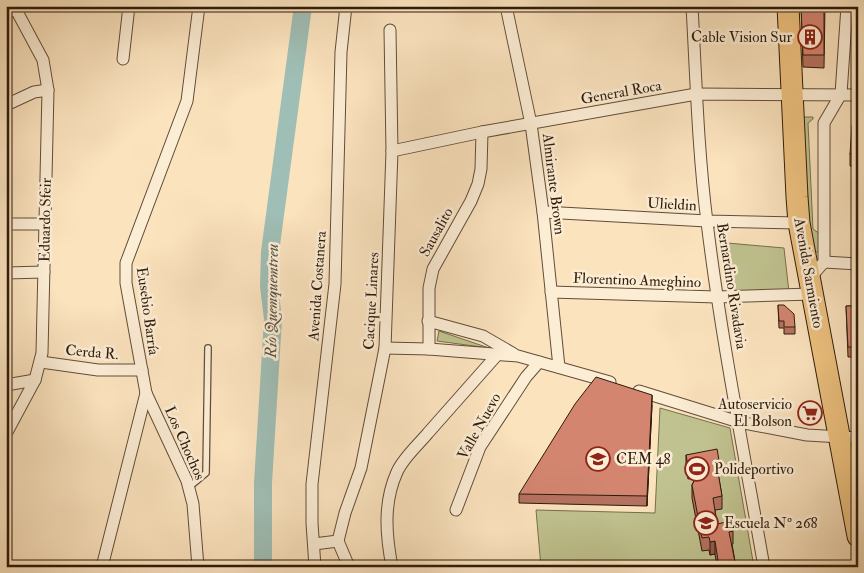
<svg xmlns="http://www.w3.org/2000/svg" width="864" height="573" font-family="'IM FELL Double Pica',serif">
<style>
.green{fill:#c0c390;stroke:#776f4e}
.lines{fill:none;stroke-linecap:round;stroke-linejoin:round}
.river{stroke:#9fbeb5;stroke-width:18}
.lane-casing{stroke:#614d38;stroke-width:8}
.street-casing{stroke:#614d38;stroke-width:13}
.secondary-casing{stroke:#2e1b0b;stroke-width:18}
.highway-casing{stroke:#2e1b0b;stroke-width:23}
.lane{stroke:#fcedd5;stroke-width:5.5}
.street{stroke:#fcedd5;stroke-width:11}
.secondary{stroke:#fcedd5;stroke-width:16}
.highway{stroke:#eec27f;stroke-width:21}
.wall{fill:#b57260;stroke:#2e1b0b}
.shaded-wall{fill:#945d4e;stroke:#2e1b0b}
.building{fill:#d38570;stroke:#2e1b0b}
.labels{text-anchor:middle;stroke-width:5;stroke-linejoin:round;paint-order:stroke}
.poi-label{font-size:15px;fill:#2e1b0b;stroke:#fcedd5;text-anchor:start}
.street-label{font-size:15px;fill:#2e1b0b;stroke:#fcedd5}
.water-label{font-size:16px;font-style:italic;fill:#565446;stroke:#fcedd5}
</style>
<rect width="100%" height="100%" fill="#fbe3be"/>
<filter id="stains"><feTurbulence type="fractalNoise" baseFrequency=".004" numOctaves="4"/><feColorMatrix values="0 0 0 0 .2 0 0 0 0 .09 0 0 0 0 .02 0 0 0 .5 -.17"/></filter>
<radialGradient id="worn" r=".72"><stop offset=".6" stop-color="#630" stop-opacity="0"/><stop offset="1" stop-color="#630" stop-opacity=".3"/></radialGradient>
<!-- green -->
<g class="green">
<polygon points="801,117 813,117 813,119 808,123 813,229 820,234 821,250 813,254 808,253"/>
<polygon points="727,243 784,248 789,292 732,292"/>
<polygon points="439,331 489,348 437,341"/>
<polygon points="660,408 730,428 754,567 541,567 536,510 655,513"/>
</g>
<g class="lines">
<!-- river -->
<polyline class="river" points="263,567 263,483 273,319 269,286 270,252 303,6"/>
<!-- lane casing -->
<g class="lane-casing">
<polyline id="lane" points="188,488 206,473 208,348"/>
</g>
<!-- street casing -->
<g class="street-casing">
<g id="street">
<polyline points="506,6 531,124 543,212 559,367"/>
<path d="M692,6C696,78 698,151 707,222C721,338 744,452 764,567"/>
<polyline points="123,59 129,6"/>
<polyline points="6,105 34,92 48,90"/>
<polyline points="392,151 482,132 696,94 858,95"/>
<polyline points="543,212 707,221 799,223"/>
<polyline points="6,224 45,224"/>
<polyline points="824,262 858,264"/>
<polyline points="6,273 44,272"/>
<polyline points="809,279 824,262 824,123 841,94 847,6"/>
<polyline points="551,292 717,297 812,294"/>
<polyline points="428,321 483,336 514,354"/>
<polyline points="385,348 429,349 518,356 610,382"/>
<polyline points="429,349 429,288 433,269 471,201 478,184 481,169 482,132"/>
<polyline points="41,362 98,370 142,370"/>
<polyline points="6,385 35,380"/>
<polyline points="639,391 739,422 807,435 858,438"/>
<polyline points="146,393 187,481 193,504 198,567"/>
<polyline points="6,434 35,380 42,353 48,90 43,60 14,6"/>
<polyline points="456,510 480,447 526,377 539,362"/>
<polyline points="314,544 338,541"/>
<polyline points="102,567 146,393 126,283 126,263 187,101 199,6"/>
<polyline points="315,567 312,523 312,484 335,284 341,52 346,6"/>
<polyline points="349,567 338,541 345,513 361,468 385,348 392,151 390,30"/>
<path d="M392,567C386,535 383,503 397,472C403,458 418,445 428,433C451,407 474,381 497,355"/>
</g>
</g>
<!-- secondary casing -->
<g class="secondary-casing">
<polyline id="secondary" points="6,11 14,6"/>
</g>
<!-- highway casing -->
<g class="highway-casing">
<polyline id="highway" points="788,6 797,197 799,223 858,536"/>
</g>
<!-- lane -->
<use href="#lane" class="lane"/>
<!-- street -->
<use href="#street" class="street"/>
<!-- secondary -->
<use href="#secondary" class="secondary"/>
<!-- highway -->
<use href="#highway" class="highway"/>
</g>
<!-- wall -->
<g class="wall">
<polygon points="801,6 825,6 824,68 803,67"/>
<polygon points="858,126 858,211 853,211 853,198 855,167 850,166 850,154"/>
<polygon points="778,305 795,327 795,334 784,334 784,328 779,328"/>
<polygon points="846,306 858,306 858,357 848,357"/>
<polygon points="652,405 647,506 519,503 519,494"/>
<polygon points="686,455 719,460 719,472 718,473 722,496 722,509 715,510 717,524 733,531 733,544 732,544 736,567 717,567 715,554 710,555 709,550 702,551 692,498 692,485 695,479 695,478 688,479 686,468"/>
</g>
<!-- shaded-wall -->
<g class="shaded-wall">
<polygon points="652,395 652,405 647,506 647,496"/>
<polygon points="715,541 715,554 710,555 710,542"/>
</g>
<!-- building -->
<g class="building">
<polygon points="801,6 824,6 824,55 803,55"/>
<polygon points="852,125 858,126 858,199 853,198 856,155 850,154"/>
<polygon points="778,305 784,305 794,314 795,327 784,327 784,321 779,321"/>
<polygon points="846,306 858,306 858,347 848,347"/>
<polygon points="596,377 652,395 647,496 519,494 575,404"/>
<polygon points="717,449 719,460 716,460 722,496 713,498 717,524 731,521 733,531 729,532 736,567 719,567 715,541 710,542 709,537 702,538 692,485 697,476 695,465 688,466 686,455"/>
</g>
<!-- icons -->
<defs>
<g id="building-ring" transform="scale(1.25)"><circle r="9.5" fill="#fcedd5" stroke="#8f2418" stroke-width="1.5"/><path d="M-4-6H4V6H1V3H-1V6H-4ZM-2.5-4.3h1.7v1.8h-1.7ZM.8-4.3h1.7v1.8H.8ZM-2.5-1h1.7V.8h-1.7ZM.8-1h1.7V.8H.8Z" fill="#8f2418"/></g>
<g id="supermarket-ring" transform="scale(1.25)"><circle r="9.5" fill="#fcedd5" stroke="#8f2418" stroke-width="1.5"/><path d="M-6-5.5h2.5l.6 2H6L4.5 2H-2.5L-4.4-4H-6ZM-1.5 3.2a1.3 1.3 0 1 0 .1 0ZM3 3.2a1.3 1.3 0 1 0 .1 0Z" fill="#8f2418"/></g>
<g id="school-ring" transform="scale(1.25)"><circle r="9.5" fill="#fcedd5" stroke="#8f2418" stroke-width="1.5"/><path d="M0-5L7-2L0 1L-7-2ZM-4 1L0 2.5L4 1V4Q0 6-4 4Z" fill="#8f2418"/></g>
<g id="stadium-ring" transform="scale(1.25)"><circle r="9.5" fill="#fcedd5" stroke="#8f2418" stroke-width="1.5"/><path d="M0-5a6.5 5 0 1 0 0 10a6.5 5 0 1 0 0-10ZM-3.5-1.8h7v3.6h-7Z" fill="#8f2418"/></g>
</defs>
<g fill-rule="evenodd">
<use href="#building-ring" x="810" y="37"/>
<use href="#supermarket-ring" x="810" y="413"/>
<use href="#school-ring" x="598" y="459"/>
<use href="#stadium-ring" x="697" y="469"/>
<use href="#school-ring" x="706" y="523"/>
</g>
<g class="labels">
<!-- poi labels -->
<g class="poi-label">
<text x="792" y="42" text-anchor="end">Cable Vision Sur</text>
<text x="792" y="409" text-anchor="end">Autoservicio<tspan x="792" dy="17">El Bolson</tspan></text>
<text x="616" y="464">CEM 48</text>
<text x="714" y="474">Polideportivo</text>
<text x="724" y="528">Escuela Nº 268</text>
</g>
<!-- street labels -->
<g class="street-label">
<text transform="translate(621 92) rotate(-10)" y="5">General Roca</text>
<text transform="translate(554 184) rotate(83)" y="5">Almirante Brown</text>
<text transform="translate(672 204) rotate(3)" y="5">Ulieldin</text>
<text transform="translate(45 220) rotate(-89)" y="5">Eduardo Sfeir</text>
<text transform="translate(436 232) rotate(-61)" y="5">Sausalito</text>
<text transform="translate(809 273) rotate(80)" y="5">Avenida Sarmiento</text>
<text transform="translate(637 280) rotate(2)" y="5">Florentino Ameghino</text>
<text transform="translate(317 286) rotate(-86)" y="5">Avenida Costanera</text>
<text transform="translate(732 286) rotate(81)" y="5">Bernardino Rivadavia</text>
<text transform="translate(371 301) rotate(-87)" y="5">Cacique Linares</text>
<text transform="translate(148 311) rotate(82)" y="5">Eusebio Barría</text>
<text transform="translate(92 352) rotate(5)" y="5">Cerda R.</text>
<text transform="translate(479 426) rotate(-61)" y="5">Valle Nuevo</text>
<text transform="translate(185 443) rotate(66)" y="5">Los Chochos</text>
</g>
<!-- water labels -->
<g class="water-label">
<text transform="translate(271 301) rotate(-89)" y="6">Río Quemquemtreu</text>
</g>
</g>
<!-- margin -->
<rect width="864" height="573" fill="none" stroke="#fbe3be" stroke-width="25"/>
<rect x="8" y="8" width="849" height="558" fill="none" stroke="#2e1b0b" stroke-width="2.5"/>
<rect x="12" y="12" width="839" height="548" fill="none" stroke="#2e1b0b"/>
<rect width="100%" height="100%" filter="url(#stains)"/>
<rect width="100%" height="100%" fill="url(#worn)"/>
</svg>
